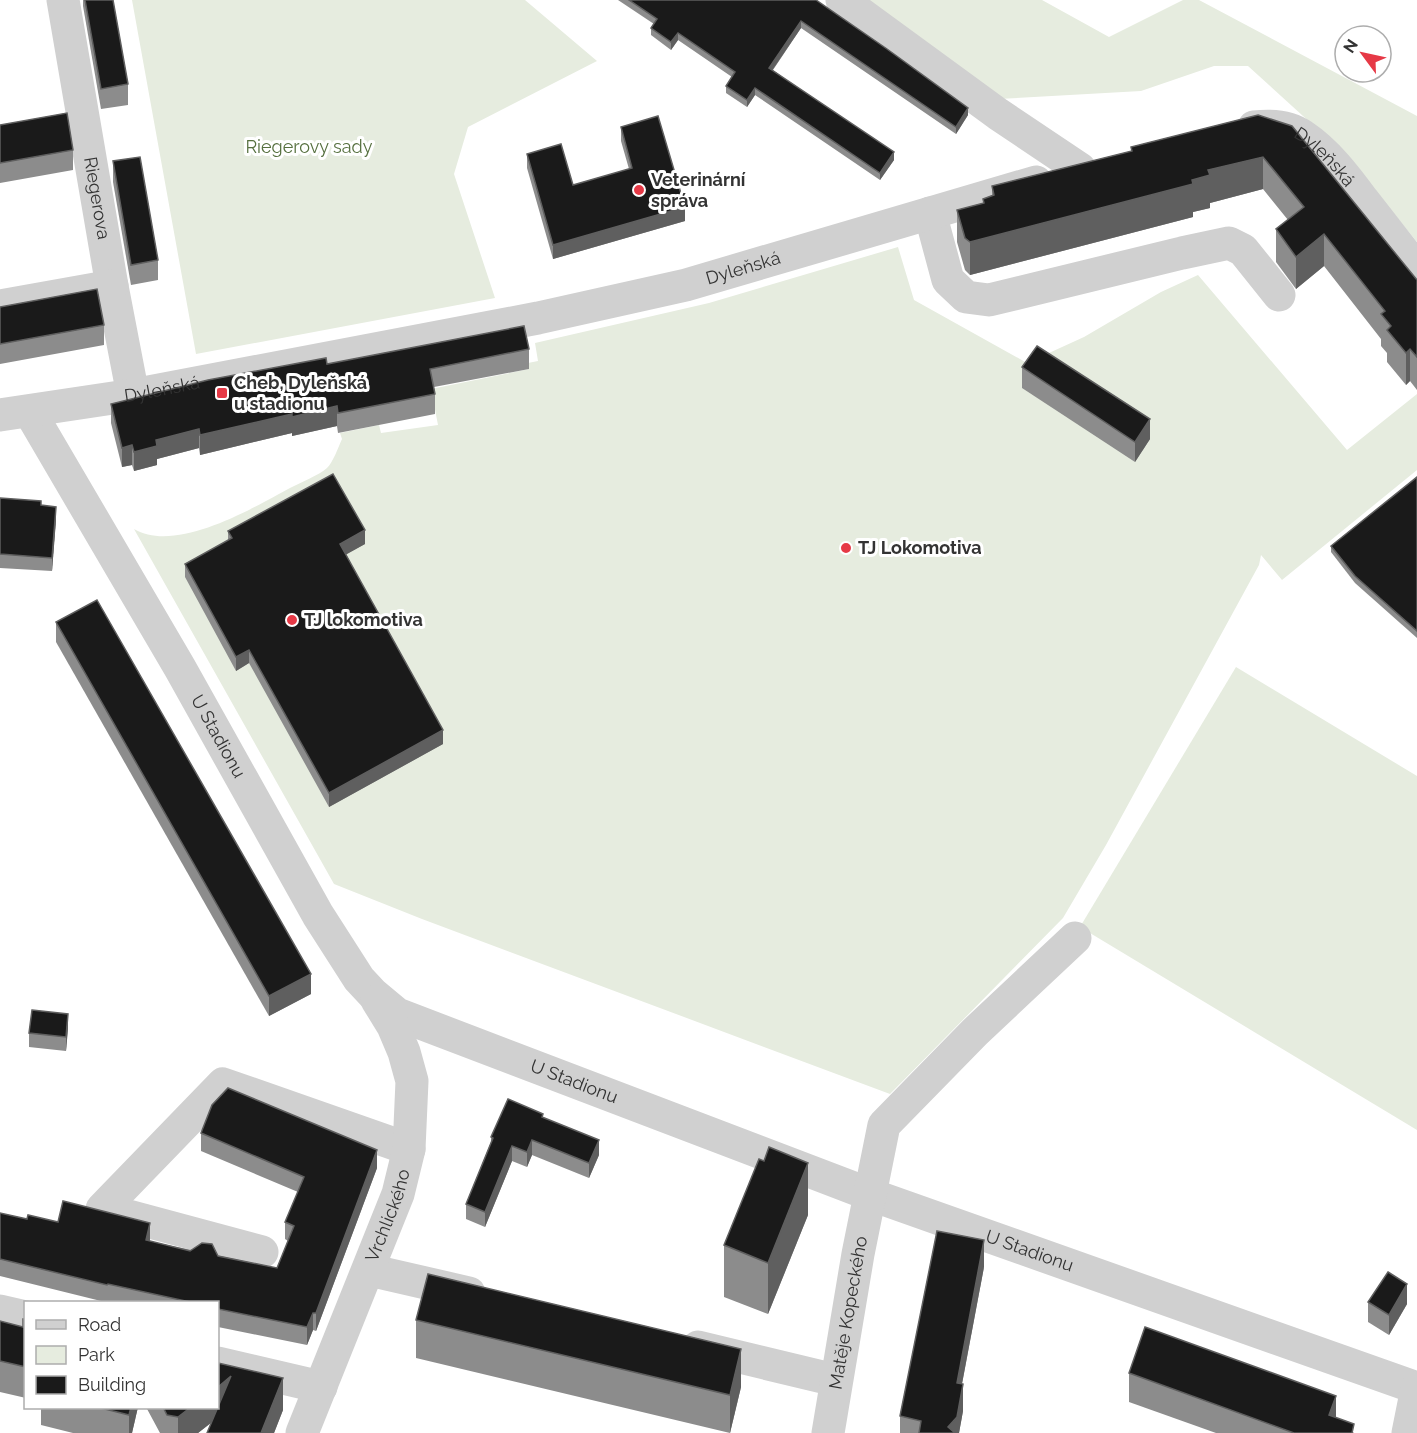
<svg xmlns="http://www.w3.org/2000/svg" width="1417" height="1433" font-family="Raleway,sans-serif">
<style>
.green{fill:#e6ecdf}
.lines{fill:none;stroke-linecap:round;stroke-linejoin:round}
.minor{stroke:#d0d0d0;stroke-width:33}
.wall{fill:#8c8c8c}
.shaded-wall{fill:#5f5f5f}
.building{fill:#1a1a1a;stroke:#5f5f5f;stroke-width:1.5}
.poi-dot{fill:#e63946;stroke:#fff;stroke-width:2}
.labels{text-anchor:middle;stroke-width:6;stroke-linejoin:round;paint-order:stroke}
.park-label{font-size:18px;fill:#56703f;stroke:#fff}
.street-label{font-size:18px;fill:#333;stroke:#fff}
.poi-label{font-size:18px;font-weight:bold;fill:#333;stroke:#fff;text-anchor:start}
</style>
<rect width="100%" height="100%" fill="#fff"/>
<!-- green -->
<g class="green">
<polygon points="132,0 525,0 597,61 468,127 454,174 495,298 196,354"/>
<polygon points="859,0 1042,0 1109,37 1183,0 1199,0 1417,116 1417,242 1347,156 1248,66 1214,66 1141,91 998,99"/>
<path d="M898,247L914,300L1027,363L1084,337L1161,292L1198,275L1347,450L1417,394V470L1282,580L1261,555L1259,565L1106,845L1063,918L890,1094L422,919L334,884L134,529C176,554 253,508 290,488C300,483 319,475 327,468C333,462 338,448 342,439L340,433L379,425L381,433L438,425L431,389L529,369L528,363L538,361L535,343L709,303Z"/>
<polygon points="1236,667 1417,776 1417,1130 1080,927"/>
</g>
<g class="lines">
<!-- minor -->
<g class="minor">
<path id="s1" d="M63,0L112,286L133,395"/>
<polyline points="842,0 998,114 1080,169"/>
<path id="s2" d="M1254,127C1271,125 1289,126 1303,136C1327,152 1346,177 1363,200C1381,223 1399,246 1417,269"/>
<polyline points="930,213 948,280 966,297 989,300 1182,253 1229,243 1243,250 1279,295"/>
<polyline points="0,306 112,286"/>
<path id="s3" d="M30,412L180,668L318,915L359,979L373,994L397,1014L869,1194L1417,1388"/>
<path id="s4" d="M0,415L133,395L538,318L686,285L1036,182"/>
<polyline points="262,1252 102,1209 223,1084 409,1149"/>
<polyline points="369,1270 469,1293"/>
<polyline points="0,1311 26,1317"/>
<polyline points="698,1347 835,1380"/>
<polyline points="218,1363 321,1387"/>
<path id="s5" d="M302,1433L398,1194L409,1149L412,1081L404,1052L393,1026L377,1000"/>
<path id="s6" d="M828,1433L858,1254L884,1125L975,1032L1075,938"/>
<polyline points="1408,1433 1417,1388"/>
</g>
</g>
<!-- wall -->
<g class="wall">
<polygon points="83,0 113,0 128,84 128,105 101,109 83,6"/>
<polygon points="618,0 816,0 968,115 956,134 801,28 773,70 894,160 880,180 755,95 747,107 726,93 726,86 732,77 678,40 671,50 651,35 651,28 654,24"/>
<polygon points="1258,115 1417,280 1417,390 1410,381 1406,385 1387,362 1387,353 1381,346 1381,339 1324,266 1296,289 1276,262 1276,229 1288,220 1263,189 1210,203 1210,208 1193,212 1193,217 970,275 965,270 957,242 957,210 983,203 983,199 992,195 992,186 1131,151 1131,147"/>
<polygon points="0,125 73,150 73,170 0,183"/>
<polygon points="621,127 685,221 553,259 527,168 527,154 573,185 629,169 621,141"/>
<polygon points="113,161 158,260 158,280 131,285 113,182"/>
<polygon points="0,307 104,325 104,345 0,364"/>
<polygon points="529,349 529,369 434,387 435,394 435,414 338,433 337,426 292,436 292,433 200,455 199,448 157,459 157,465 134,471 132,465 122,467 111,423 111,404 327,364"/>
<polygon points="1022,367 1150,439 1135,462 1022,388"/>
<polygon points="1417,477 1417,638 1355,583 1331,552 1331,546"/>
<polygon points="0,498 41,505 56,520 52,571 0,568"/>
<polygon points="228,531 365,544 346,554 443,744 329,807 249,663 236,671 185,577 185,564 228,541"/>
<polygon points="56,622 311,994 269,1016 56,642"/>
<polygon points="68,1028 66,1051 29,1047 29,1033"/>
<polygon points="543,1117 599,1155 589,1178 532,1155 527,1167 512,1161 485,1227 466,1219 466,1204 491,1142 491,1137"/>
<polygon points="201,1133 377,1168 316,1331 313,1330 307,1345 218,1327 218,1302 113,1302 108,1301 108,1302 105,1302 0,1276 0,1213 27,1219 58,1222 277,1268 288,1241 285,1239 285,1222 298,1192 201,1151"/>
<polygon points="808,1215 768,1314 724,1297 724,1245"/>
<polygon points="984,1267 962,1384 963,1411 959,1433 900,1433 900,1416"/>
<polygon points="1368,1302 1407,1304 1389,1335 1368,1322"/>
<polygon points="26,1319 26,1398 0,1392 0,1321 23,1327"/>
<polygon points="416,1320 741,1387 730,1433 416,1358"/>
<polygon points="1129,1373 1336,1417 1354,1433 1216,1433 1129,1402"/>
<polygon points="41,1407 138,1407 132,1433 73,1433 41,1425"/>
<polygon points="146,1407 218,1407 283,1410 274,1433 207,1433 211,1423 198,1433 160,1433"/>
</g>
<!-- shaded-wall -->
<g class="shaded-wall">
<polygon points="801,21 801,28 769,75 769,68"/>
<polygon points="678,33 678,40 671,50 671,42"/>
<polygon points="755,88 755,95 747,107 747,100"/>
<polygon points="968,108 968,115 956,134 956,127"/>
<polygon points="894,152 894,160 880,180 880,173"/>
<polygon points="1263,157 1263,189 1210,203 1210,208 1193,212 1193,217 970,275 970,242 1208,170"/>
<polygon points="685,207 685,221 553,259 553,245"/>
<polygon points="1324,234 1324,266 1296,289 1296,257"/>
<polygon points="1410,349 1410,381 1406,385 1406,353"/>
<polygon points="337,406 337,426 292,436 292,417"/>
<polygon points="292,414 292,433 200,455 200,435"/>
<polygon points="1150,419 1150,439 1135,462 1135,442"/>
<polygon points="199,429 199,448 157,459 157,465 134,471 134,452 156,440"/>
<polygon points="132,445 132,465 122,467 122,448"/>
<polygon points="56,507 56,520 52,571 52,558"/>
<polygon points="365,530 365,544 340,558 340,544"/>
<polygon points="249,650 249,663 236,671 236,657"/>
<polygon points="443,730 443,744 329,807 329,793"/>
<polygon points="311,974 311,994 269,1016 269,996"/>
<polygon points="68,1014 68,1028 66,1051 66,1037"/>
<polygon points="532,1140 532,1155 527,1167 527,1152"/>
<polygon points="599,1140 599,1155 589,1178 589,1163"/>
<polygon points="512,1146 512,1161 485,1227 485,1212"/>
<polygon points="377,1150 377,1168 316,1331 316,1313"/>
<polygon points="808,1163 808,1215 768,1314 768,1263"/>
<polygon points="150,1223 150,1241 146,1240"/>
<polygon points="984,1240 984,1267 957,1410 957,1383"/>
<polygon points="1407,1284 1407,1304 1389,1335 1389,1315"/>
<polygon points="313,1313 313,1330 307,1345 307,1327"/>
<polygon points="741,1349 741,1387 730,1433 730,1395"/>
<polygon points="231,1376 231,1407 198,1433 178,1433 178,1417 191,1407 218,1407 218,1387"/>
<polygon points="283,1378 283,1410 274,1433 261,1433"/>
<polygon points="963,1384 963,1411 959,1433 948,1433 948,1427"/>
<polygon points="1336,1396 1336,1424 1329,1415"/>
<polygon points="131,1407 138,1407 132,1433 129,1433 129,1415"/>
</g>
<!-- building -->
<g class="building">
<polygon points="85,0 113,0 128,84 101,89"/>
<polygon points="629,0 816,0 887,49 968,108 956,127 801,21 769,68 894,152 880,173 755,88 747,100 726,86 735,72 678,33 671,42 651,28 657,19"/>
<polygon points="67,113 73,150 0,163 0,125"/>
<polygon points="1258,115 1292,126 1417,280 1417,357 1410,349 1406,353 1387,330 1391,326 1381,314 1385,311 1324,234 1296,257 1276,229 1304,207 1263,157 1208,170 1210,175 1192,180 1193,184 970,242 965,238 957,210 984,203 983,199 994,195 992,186 1132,151 1131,147"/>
<polygon points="658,116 685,207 553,245 527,154 561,144 573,185 632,168 621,127"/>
<polygon points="140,157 158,260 131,265 113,161"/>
<polygon points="97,289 104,325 0,344 0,307"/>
<polygon points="524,326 529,349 430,369 435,394 338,413 337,406 292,417 292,414 200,435 199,429 156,440 157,446 134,452 132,445 122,448 111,404 208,380 326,358 327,364"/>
<polygon points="1037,346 1150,419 1135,442 1022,367"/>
<polygon points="333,474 365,530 340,544 443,730 329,793 249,650 236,657 185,564 232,538 228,531"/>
<polygon points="1417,477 1417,631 1355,576 1331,546"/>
<polygon points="0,498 41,501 41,505 56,507 52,558 0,554"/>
<polygon points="97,600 311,974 269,996 56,622"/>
<polygon points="32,1010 68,1014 66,1037 29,1033"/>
<polygon points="228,1088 377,1150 316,1313 313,1313 307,1327 218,1309 218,1302 190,1302 108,1284 107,1285 0,1259 0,1213 27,1219 28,1215 58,1222 63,1201 150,1223 146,1240 190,1251 202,1243 212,1244 218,1256 277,1268 294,1226 285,1222 304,1177 201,1133 212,1105"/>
<polygon points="508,1099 543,1114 542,1117 599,1140 589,1163 532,1140 527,1152 512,1146 485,1212 466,1204 493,1138 491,1137"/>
<polygon points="769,1147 808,1163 768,1263 724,1245 759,1159 764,1161"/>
<polygon points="937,1231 984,1240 957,1383 963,1384 957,1417 948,1427 955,1433 919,1433 921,1421 900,1416"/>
<polygon points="1388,1272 1407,1284 1389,1315 1368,1302"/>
<polygon points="428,1274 741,1349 730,1395 416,1320"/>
<polygon points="23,1319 26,1319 26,1367 0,1361 0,1321 23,1327"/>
<polygon points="1145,1327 1336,1396 1329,1415 1354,1424 1352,1433 1294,1433 1129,1373"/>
<polygon points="218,1363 283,1378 261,1433 207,1433 231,1376 218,1387"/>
<polygon points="97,1407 131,1407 129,1415"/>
<polygon points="163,1407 191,1407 178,1417 167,1415"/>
</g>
<!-- markers -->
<g class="poi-dot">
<circle cx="639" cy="190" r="6"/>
<rect x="216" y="387" width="12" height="12" rx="3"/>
<circle cx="846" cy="548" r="6"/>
<circle cx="292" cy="620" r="6"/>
</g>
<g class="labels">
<!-- park labels -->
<g class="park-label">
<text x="309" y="153">Riegerovy sady</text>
</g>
<!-- street labels -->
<g class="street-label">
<text dy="6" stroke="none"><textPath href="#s2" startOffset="81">Dyleňská</textPath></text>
<text dy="6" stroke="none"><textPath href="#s1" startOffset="201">Riegerova</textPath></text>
<text dy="6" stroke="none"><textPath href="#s4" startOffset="758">Dyleňská</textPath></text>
<text dy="6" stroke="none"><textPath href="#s4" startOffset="164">Dyleňská</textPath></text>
<text dy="6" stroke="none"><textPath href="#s3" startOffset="375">U Stadionu</textPath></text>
<text dy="6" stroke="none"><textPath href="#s3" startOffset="897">U Stadionu</textPath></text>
<text dy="6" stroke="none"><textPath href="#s5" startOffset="234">Vrchlického</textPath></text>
<text dy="6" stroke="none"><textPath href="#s3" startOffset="1383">U Stadionu</textPath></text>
<text dy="6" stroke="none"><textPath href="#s6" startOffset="122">Matěje Kopeckého</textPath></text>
</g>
<!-- poi labels -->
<g class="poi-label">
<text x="651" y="186">Veterinární<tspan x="651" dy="21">správa</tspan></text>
<text x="234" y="389">Cheb, Dyleňská<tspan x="234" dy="21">u stadionu</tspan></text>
<text x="858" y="554">TJ Lokomotiva</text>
<text x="304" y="626">TJ lokomotiva</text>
</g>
</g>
<!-- legend -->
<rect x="24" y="1301" width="195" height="108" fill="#ffffff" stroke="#adadad" stroke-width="1.5"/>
<rect x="36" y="1320" width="30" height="9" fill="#d0d0d0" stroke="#adadad" stroke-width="1.5"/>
<text x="78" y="1331" font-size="18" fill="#333333">Road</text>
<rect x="36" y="1346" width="30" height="18" fill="#e6ecdf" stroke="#adadad" stroke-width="1.5"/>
<text x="78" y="1361" font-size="18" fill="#333333">Park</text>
<rect x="36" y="1376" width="30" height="18" fill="#1a1a1a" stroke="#adadad" stroke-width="1.5"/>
<text x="78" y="1391" font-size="18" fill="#333333">Building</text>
<!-- north arrow -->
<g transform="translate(1363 54) rotate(303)"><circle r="28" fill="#ffffff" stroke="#adadad" stroke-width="1.5"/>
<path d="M0-4.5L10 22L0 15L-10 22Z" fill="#e63946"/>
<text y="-9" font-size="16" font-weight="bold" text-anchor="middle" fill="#333333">N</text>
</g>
</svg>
